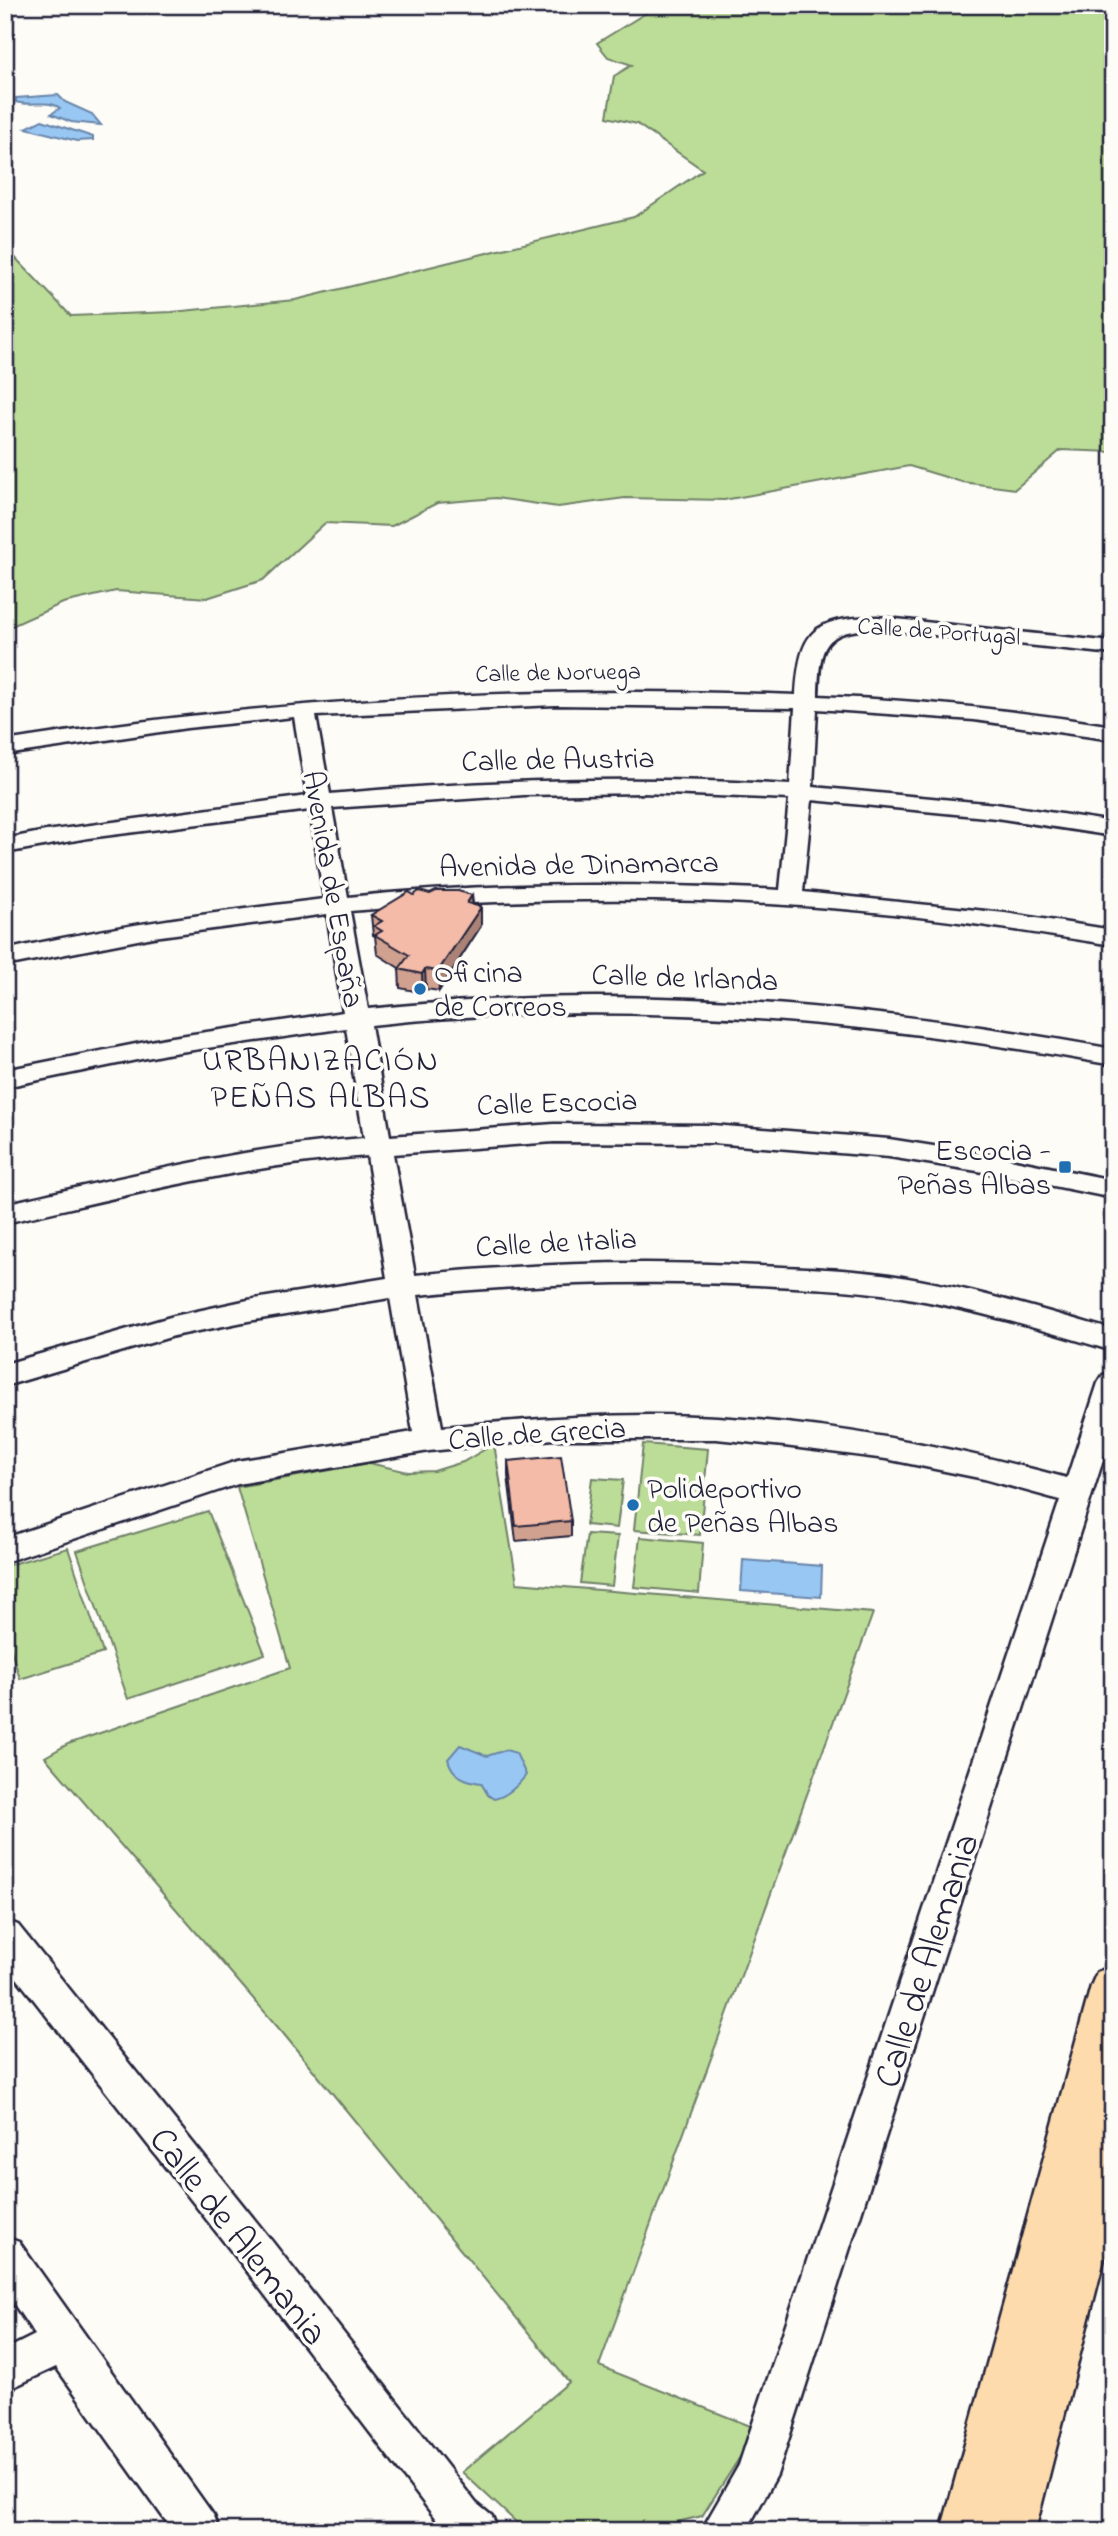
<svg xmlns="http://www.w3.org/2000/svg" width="1118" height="2536" font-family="'Indie Flower',sans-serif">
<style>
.green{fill:#bcdd97;stroke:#6f8069;stroke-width:2}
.water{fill:#98c7f3;stroke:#6985a9;stroke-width:2}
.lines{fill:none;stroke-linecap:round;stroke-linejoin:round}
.minor-casing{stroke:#22223b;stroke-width:5}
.major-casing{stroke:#22223b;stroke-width:5}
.minor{fill:#fdfcf7;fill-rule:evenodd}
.major{fill:#fedbac;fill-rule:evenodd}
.wall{fill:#d1a190;stroke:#22223b;stroke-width:2}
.shaded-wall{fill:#aa8376;stroke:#22223b;stroke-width:2}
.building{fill:#f3bba8;stroke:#22223b;stroke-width:2}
.poi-dot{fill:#1f6fb2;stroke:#fdfcf7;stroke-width:2.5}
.labels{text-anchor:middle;stroke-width:7;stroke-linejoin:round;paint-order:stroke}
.far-street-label{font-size:24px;fill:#22223b;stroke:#fdfcf7}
.street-label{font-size:30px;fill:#22223b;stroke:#fdfcf7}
.poi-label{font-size:30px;fill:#22223b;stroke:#fdfcf7;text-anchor:start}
.neighbourhood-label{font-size:32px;letter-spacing:2px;fill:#22223b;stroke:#fdfcf7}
.near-street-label{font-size:37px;fill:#22223b;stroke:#fdfcf7}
</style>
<rect width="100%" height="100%" fill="#fdfcf7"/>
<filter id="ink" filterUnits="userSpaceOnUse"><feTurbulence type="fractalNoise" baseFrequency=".0143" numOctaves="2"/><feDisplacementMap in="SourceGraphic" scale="14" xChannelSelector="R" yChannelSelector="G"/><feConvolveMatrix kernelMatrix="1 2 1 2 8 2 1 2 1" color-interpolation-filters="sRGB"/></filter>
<g filter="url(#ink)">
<!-- green -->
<g class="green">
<polygon points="659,5 1113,5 1113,452 1061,450 1015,489 962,482 909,466 724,500 625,498 558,507 496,498 437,503 392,526 325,523 263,580 207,598 116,591 63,603 5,629 5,247 71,316 172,312 295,300 634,217 703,170 637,124 607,117 614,76 632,65 608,57 597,43"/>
<polygon points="494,1444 517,1583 873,1613 599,2366 758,2429 702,2516 639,2531 539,2531 517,2523 462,2472 569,2382 282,2032 45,1757 68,1744 290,1668 237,1487 369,1463 408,1472 434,1471 463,1462"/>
<polygon points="643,1444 708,1449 700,1535 634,1530"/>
<polygon points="592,1478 623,1480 617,1528 586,1525"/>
<polygon points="208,1511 265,1654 128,1699 77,1551"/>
<polygon points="587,1534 618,1536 612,1586 580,1583"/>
<polygon points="640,1537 703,1543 699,1593 634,1587"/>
<polygon points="68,1548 103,1653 20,1679 5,1630 5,1566"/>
</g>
<!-- water -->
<g class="water">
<path d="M58,95L65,102L92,114L101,125L71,122L51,114L60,108C48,99 30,107 16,102V98Z"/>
<polygon points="42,120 93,137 93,140 77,141 26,128"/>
<polygon points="743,1560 822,1566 821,1597 741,1591"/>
<path d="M460,1745L487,1756L506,1750L516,1753L526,1775C519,1785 506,1797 494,1799L488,1795L481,1783C466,1781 452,1776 448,1759Z"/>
</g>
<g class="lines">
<!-- minor casing -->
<g class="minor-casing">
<g id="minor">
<path d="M877,617L1113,642V654L877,629C822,630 820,646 818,696C917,700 1015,710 1113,726V740L974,720L817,709L813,787L996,804L1113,822V836L996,818L812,800L803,892L1005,913L1113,930V945C1004,928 896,911 786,905C640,896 496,899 350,911L368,1009C621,982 863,1003 1113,1049V1065C867,1020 620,998 371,1025L390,1136L554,1124L712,1125L889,1139L990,1155L1113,1180V1198L990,1173L889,1157L712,1143L554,1142L393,1154L415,1275C530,1263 644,1260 759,1266C807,1268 855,1269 902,1277C974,1289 1043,1310 1113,1330V1351C1043,1330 973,1309 902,1297C854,1289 806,1288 758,1285C644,1280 532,1283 418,1295L442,1427C533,1419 625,1411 717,1417C836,1424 953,1447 1067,1478L1098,1383L1103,1375L1113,1372V1429L777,2475L746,2531H701L739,2465L1060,1500L984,1479L886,1459L784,1446L716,1439H554L429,1451L238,1484L5,1562V1538L237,1461L413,1432L390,1298L248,1321L174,1336L5,1386V1364L174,1316L248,1300L387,1278L367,1156C244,1165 125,1196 5,1223V1204C124,1177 243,1147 364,1138L346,1028L166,1054L5,1087V1070L166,1038L343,1012L327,914L153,937L5,966V950C111,926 217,912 324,899L310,810L88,838L5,853V839L46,831L307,796L294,717L187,728L5,755V741C268,699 530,685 796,695C800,632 811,618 877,617ZM556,705L795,708L790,785C637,775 483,780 330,794L316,716ZM642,793L789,799L780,890C636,883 492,882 348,897L332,808L524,795Z"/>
<polygon points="5,1920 18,1925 271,2240 476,2503 492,2516 498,2531 445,2531 243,2266 5,1963"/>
<polygon points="5,2237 19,2242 214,2516 220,2531 173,2531 56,2367 5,2391 5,2350 35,2335 5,2291"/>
</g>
</g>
<!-- major casing -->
<g class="major-casing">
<polygon id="major" points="1113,1966 1113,2073 1103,2112 1113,2108 1113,2224 1035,2531 941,2531 1091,1986 1097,1972"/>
</g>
<!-- minor -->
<use href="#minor" class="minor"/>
<!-- major -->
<use href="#major" class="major"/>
</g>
<!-- wall -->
<g class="wall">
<polygon points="430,894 472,895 473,904 481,907 481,926 439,991 426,989 423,993 400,988 399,968 377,954 375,936 373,935 371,915 414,895"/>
<polygon points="508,1461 571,1521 571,1536 516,1541 508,1476"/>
</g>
<!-- shaded-wall -->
<g class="shaded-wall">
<polygon points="472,895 473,915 467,903"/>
<polygon points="481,907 481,926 439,991 438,971"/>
<polygon points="425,969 426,989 423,993 422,974"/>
</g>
<!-- building -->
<g class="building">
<polygon points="419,891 430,894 436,891 458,891 472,895 467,903 481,907 438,971 425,969 422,974 399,969 409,955 375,935 382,931 374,926 382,921 371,915 409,892 414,895"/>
<polygon points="561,1456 571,1521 516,1526 508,1461"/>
</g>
</g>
<!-- markers -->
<g class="poi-dot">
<circle cx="420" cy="989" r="7"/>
<rect x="1058" y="1160" width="14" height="14" rx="3.5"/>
<circle cx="633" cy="1505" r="7"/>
</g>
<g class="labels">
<!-- far-street labels -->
<g class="far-street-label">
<text transform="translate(939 631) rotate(4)" y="8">Calle de Portugal</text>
<text transform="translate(558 672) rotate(-1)" y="8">Calle de Noruega</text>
</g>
<!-- street labels -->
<g class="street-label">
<text transform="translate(558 759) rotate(-1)" y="10">Calle de Austria</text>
<text transform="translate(579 864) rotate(-1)" y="10">Avenida de Dinamarca</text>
<text transform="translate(334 889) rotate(80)" y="10">Avenida de España</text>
<text transform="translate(685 977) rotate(2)" y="10">Calle de Irlanda</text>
<text transform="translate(557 1102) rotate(-2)" y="10">Calle Escocia</text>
<text transform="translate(556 1242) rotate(-3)" y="10">Calle de Italia</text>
<text transform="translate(537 1433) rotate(-4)" y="10">Calle de Grecia</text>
</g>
<!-- poi labels -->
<g class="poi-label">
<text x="434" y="982">Oficina<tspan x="434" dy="34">de Correos</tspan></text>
<text x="1051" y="1160" text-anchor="end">Escocia -<tspan x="1051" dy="34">Peñas Albas</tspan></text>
<text x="647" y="1498">Polideportivo<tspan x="647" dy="34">de Peñas Albas</tspan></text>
</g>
<!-- neighbourhood labels -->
<g class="neighbourhood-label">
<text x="321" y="1070">URBANIZACIÓN<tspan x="321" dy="37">PEÑAS ALBAS</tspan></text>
</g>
<!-- near-street labels -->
<g class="near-street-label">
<text transform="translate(925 1960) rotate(-72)" y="13">Calle de Alemania</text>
<text transform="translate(240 2235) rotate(52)" y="13">Calle de Alemania</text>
</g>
</g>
<!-- margin -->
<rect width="1118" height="2536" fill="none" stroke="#fdfcf7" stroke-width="28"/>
<rect x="14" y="14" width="1090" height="2508" fill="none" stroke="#22223b" stroke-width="2.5" filter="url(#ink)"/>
</svg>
